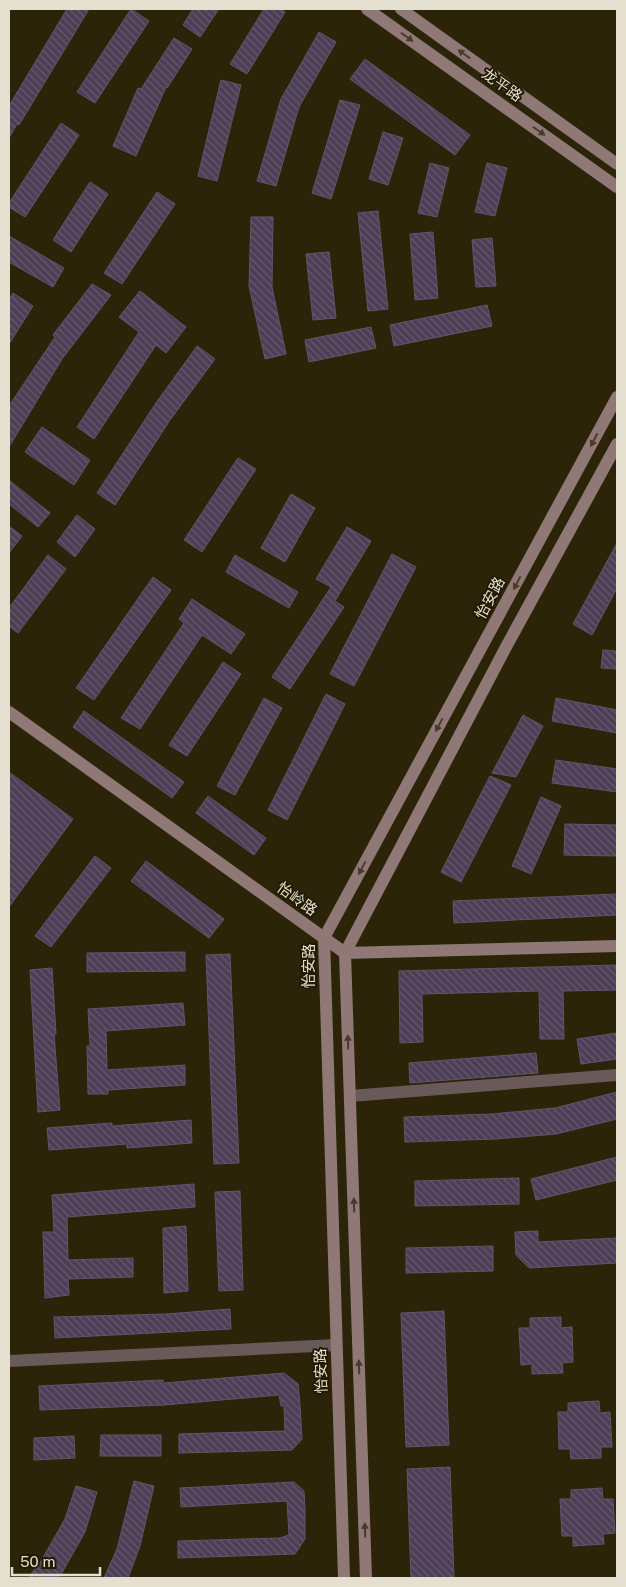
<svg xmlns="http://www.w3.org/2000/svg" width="626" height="1587" font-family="'Public Sans','Noto Sans SC',sans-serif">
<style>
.building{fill:url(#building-back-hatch);stroke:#62546c}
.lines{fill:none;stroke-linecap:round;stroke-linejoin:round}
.street{stroke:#695a59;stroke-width:12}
.secondary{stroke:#8f7876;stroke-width:12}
.oneway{fill:#493b2b}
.labels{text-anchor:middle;stroke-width:4;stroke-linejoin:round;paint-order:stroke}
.street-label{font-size:15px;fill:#e4dfcf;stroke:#231a02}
</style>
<defs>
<pattern id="building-back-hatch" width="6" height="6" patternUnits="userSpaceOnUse" patternTransform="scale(1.25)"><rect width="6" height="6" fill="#4c3e55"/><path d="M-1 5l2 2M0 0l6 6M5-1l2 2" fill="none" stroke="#66596c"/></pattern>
</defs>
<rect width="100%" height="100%" fill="#2c2409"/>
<!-- building -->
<g class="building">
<polygon points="67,9 89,9 19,125 17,124 9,138 9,106"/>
<polygon points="131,9 149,21 95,103 77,92"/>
<polygon points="193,9 219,9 200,37 183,25"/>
<polygon points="264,9 280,9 285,12 247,74 230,64"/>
<polygon points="319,32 336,42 299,107 276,186 257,181 281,99"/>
<polygon points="174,38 192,49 167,88 166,87 136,156 113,146 138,88 141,89"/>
<polygon points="365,59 470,135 455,155 350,79"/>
<polygon points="221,80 241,85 217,181 198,176"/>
<polygon points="340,100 360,105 331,199 312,193"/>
<polygon points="61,123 79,135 25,217 9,207 9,203"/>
<polygon points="383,132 403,138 388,185 369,179"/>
<polygon points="430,163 449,168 437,217 418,213"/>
<polygon points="487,163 507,168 495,216 475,212"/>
<polygon points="90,182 108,194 71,252 53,240"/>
<polygon points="157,192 175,204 122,284 104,273"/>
<polygon points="378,211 388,309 368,311 358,213"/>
<polygon points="251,217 273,217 272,287 286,354 265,359 249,286"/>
<polygon points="433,232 438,298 415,300 410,234"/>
<polygon points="9,236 64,268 53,287 9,262"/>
<polygon points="492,238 496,286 476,287 472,240"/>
<polygon points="329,252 336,318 313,320 306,254"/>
<polygon points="92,284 111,295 62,359 9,447 9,406 55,337 53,335"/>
<polygon points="140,291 186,327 166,353 156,345 94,439 77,427 139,332 119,317"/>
<polygon points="13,293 33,306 9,344 9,300"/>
<polygon points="487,305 492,326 394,346 390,325"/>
<polygon points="371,327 376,348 309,362 305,340"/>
<polygon points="197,346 215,359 170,420 115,505 97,493 156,403"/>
<polygon points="42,427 90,460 74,485 25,452"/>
<polygon points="238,458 256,469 202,552 184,540"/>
<polygon points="9,480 50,513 38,527 9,504"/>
<polygon points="291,494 315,508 285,562 261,548"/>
<polygon points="77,515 95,529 75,557 57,542"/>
<polygon points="9,526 22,536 9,553"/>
<polygon points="347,527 371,541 335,601 344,607 290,689 272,677 331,587 316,579"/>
<polygon points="617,543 617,588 592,635 573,624"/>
<polygon points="392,554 416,567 354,686 330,674"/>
<polygon points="48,555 66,569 18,633 9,626 9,608"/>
<polygon points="235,555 298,592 289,608 226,572"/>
<polygon points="153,577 171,590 94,700 76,688"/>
<polygon points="192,599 245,634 231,654 202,635 140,729 121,718 184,623 179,619"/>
<polygon points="603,650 617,651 617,669 601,668"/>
<polygon points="223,662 241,674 187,756 169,745"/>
<polygon points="326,694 345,704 287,820 268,810"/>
<polygon points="264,698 282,708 235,795 217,786"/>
<polygon points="556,698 617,710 617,733 552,721"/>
<polygon points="84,711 184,782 172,798 73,727"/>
<polygon points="523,715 543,726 516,777 492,773"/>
<polygon points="556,760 617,769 617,792 552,783"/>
<polygon points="9,772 73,819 9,907"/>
<polygon points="490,776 511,785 461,882 441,872"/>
<polygon points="208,796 266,838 254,855 196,813"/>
<polygon points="541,797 561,806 531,874 512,866"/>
<polygon points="565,824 617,825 617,856 564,855"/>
<polygon points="95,856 111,868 51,947 35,936"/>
<polygon points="146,861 224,919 209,938 131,881"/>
<polygon points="617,894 617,915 454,923 453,901"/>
<polygon points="185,952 185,971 87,972 87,953"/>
<polygon points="230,954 239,1163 214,1164 206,955"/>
<polygon points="617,965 617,990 563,991 564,1039 540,1039 539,991 422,994 423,1042 400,1043 399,971"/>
<polygon points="52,968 56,1034 54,1034 60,1110 38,1112 30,970"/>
<polygon points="183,1003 185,1025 106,1031 107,1070 185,1065 185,1085 108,1090 108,1094 88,1094 87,1046 90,1046 88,1009"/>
<polygon points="617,1033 617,1059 581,1064 577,1039"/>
<polygon points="536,1053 538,1073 410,1083 409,1063"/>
<polygon points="617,1092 617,1119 556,1134 496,1139 405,1142 404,1117 492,1114 555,1108"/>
<polygon points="191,1120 192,1143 127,1148 127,1144 49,1150 47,1128 112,1123 112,1126"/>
<polygon points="617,1157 617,1180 536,1200 531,1179"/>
<polygon points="519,1178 519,1204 415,1206 415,1181"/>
<polygon points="194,1184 195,1207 67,1217 68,1260 133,1258 133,1277 68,1279 69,1295 45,1298 43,1232 54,1232 52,1195"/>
<polygon points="240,1191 243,1290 219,1291 215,1192"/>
<polygon points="186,1226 188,1291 164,1293 163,1228"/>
<polygon points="538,1231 538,1242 617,1238 617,1263 529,1268 516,1255 515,1232"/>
<polygon points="493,1246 493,1271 406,1273 406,1248"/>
<polygon points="230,1309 231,1329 55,1338 54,1317 166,1314"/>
<polygon points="444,1311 449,1445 406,1447 401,1313"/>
<polygon points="561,1317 561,1328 572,1327 573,1362 562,1363 563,1373 532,1374 532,1364 521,1365 519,1328 530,1328 530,1318"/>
<polygon points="284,1373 298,1384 300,1405 302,1439 292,1450 179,1453 179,1434 285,1431 284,1406 281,1406 279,1395 164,1405 40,1410 39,1386 163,1380 164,1383"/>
<polygon points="599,1401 600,1413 610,1412 612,1447 601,1447 601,1458 571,1459 570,1449 559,1449 558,1412 568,1412 568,1403"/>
<polygon points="101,1435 161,1435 161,1456 100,1456"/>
<polygon points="74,1436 75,1458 34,1460 34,1438"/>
<polygon points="450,1467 454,1578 411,1578 407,1469"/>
<polygon points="134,1481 154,1486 140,1546 128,1578 104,1578 117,1549"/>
<polygon points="294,1482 304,1491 305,1511 305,1539 295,1554 178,1558 178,1541 280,1538 289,1535 287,1501 181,1507 180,1488"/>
<polygon points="76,1486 97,1492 85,1532 59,1578 28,1578 41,1561 65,1519"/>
<polygon points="602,1488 603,1499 613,1499 615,1533 603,1534 604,1544 573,1546 573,1536 562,1536 560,1499 571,1499 571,1490"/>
</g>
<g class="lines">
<!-- street -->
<g class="street">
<polyline points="350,1096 617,1075"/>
<polyline points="9,1361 336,1345"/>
</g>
<!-- secondary -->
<g class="secondary">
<polyline points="367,9 617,187"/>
<polyline points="401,9 617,164"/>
<polyline points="9,712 345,953 617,946"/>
<polyline points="344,1578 324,938 617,397"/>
<polyline points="366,1578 345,953 506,647 617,444"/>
</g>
</g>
<!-- one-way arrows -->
<defs><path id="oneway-solid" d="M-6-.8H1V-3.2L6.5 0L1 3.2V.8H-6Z" transform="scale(1.25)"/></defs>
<g class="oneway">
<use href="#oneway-solid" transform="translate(407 37) rotate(35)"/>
<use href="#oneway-solid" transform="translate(464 54) rotate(-144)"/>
<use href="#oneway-solid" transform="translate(539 131) rotate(35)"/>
<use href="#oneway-solid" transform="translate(594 440) rotate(118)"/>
<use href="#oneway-solid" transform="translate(517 583) rotate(118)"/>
<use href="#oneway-solid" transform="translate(439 725) rotate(118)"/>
<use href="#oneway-solid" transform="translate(362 868) rotate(118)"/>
<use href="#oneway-solid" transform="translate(348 1042) rotate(-92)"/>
<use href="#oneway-solid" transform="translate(354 1205) rotate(-92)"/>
<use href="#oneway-solid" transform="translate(359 1367) rotate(-92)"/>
<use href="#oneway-solid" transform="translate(365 1530) rotate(-92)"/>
</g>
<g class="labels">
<!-- street labels -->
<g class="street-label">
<text transform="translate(502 85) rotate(35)" y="5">龙平路</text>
<text transform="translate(490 598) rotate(-62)" y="5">怡安路</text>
<text transform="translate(297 899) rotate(36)" y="5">怡岭路</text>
<text transform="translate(309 966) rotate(-90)" y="5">怡安路</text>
<text transform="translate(321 1371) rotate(-92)" y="5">怡安路</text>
</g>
</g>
<!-- border -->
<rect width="626" height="1587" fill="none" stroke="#e4dfcf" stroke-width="20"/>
<!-- scale -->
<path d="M12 1567v8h88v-8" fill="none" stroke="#e4dfcf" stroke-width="2.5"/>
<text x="20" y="1567" font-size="15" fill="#e4dfcf" stroke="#231a02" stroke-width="4" paint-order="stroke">50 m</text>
</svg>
